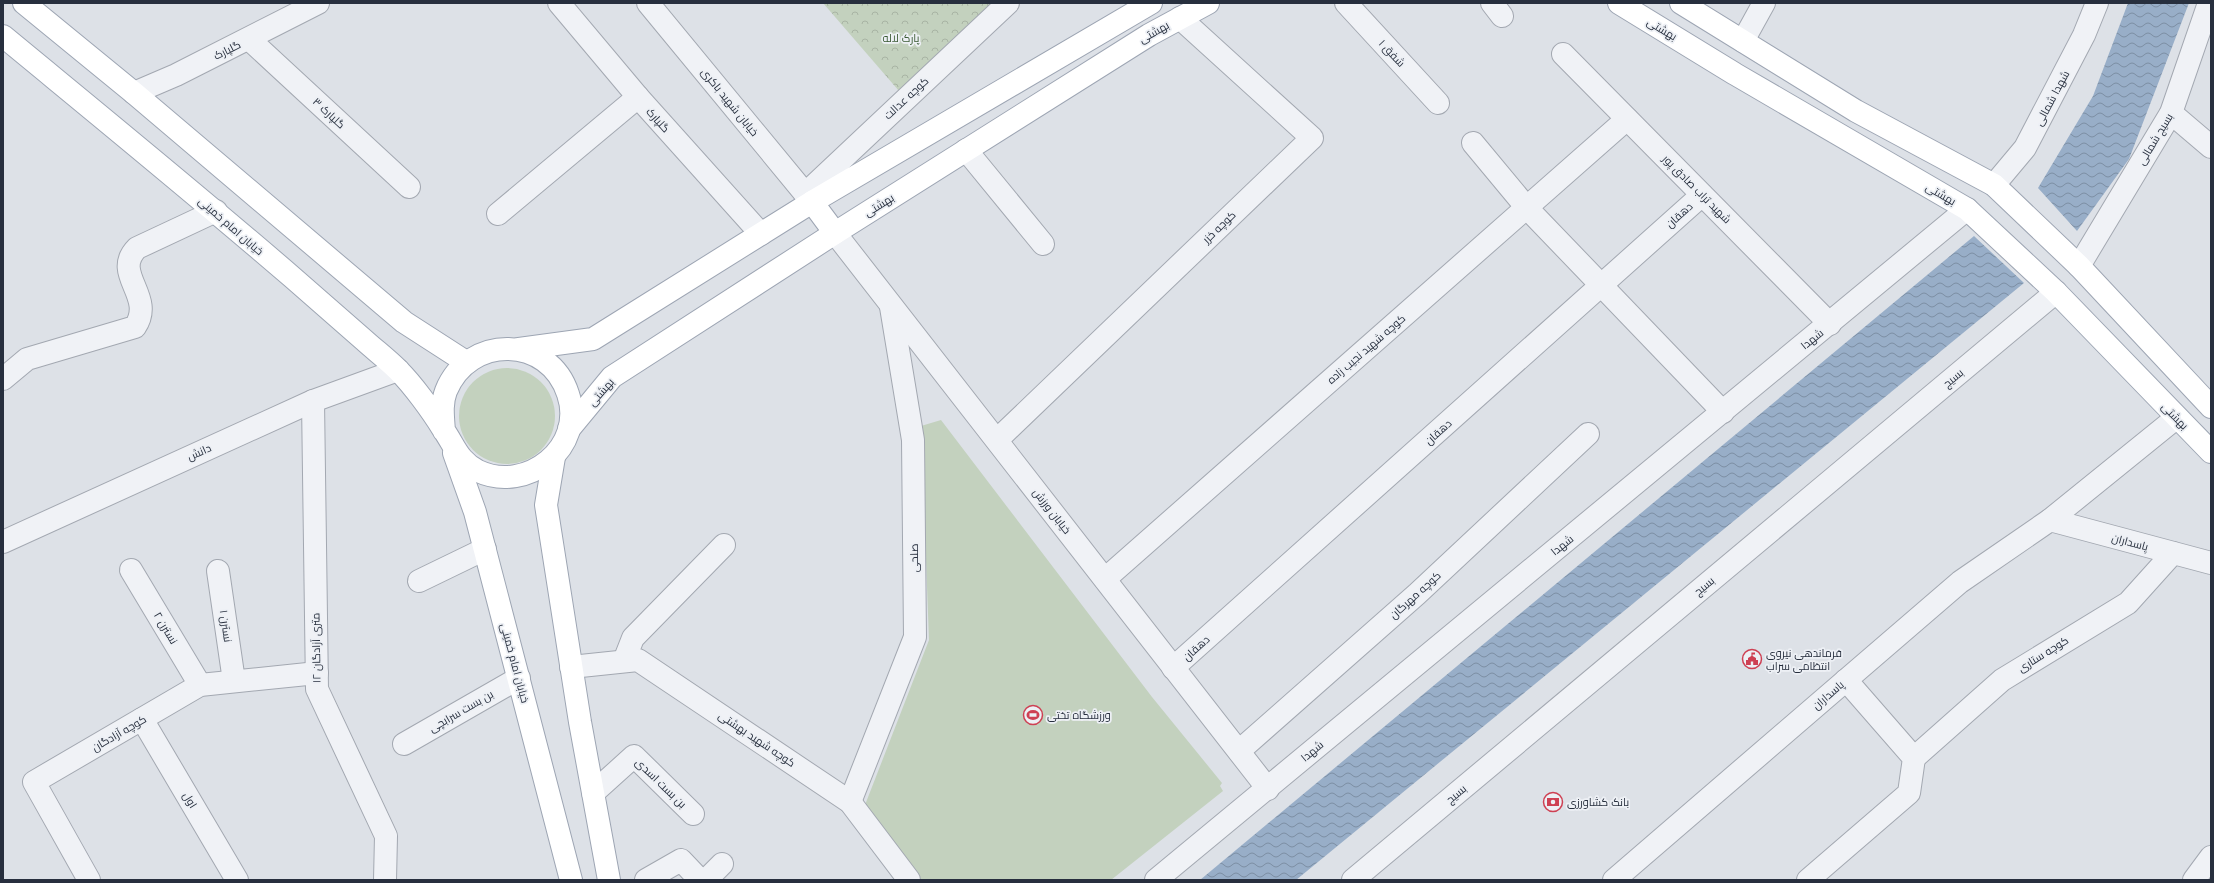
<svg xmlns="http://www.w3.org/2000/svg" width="2214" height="883" font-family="'Fira Sans',Cairo,sans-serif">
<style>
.grass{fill:#c3d1be}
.forest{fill:url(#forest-crowns)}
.water{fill:url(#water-waves)}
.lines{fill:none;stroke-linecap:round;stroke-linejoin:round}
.minor-casing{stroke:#a3a8b1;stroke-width:24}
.major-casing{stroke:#9da5b3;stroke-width:24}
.minor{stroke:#f0f2f6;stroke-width:22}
.major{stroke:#fff;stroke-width:22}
.labels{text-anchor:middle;stroke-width:3.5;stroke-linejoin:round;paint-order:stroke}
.street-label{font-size:11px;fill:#272f3e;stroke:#edf0f5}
.park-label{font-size:11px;fill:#3a5a34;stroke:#edf0f5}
.poi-label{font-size:11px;fill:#272f3e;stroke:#edf0f5;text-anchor:start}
</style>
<defs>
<pattern id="forest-crowns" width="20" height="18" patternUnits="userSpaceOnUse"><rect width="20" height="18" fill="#c3d1be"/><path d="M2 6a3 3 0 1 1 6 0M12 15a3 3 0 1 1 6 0" fill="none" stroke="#a8b4a4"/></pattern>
<pattern id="water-waves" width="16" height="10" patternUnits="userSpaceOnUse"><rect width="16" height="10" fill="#98aec8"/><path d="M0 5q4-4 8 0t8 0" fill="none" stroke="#7c8ea4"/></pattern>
</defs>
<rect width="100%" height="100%" fill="#dde1e7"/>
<!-- grass -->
<g class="grass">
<circle cx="507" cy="416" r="48"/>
<polygon points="941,420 1152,697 1222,783 1220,786 1223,791 1111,880 914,880 865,805 929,640 921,426"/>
</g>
<!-- forest -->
<polygon class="forest" points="823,3 992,3 899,91"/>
<!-- water -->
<g class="water">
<polygon points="2128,3 2189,3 2129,159 2077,231 2038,188 2093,96"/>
<polygon points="1974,236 2024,283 1296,880 1200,880"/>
</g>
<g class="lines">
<!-- minor casing -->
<g class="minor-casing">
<g id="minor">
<polyline points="559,3 638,97 761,234"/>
<polyline points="648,3 812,202"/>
<polyline points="1346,3 1438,103"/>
<polyline points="1492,3 1502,16"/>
<polyline points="249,39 409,187"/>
<polyline points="1743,41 1764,3"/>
<polyline points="1563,54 1830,324"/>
<polyline points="134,93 176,75 318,3"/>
<polyline points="2171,113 2211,147"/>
<polyline points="1473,143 1527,208 1723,412"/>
<polyline points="966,150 1043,244"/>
<polyline points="1994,185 2025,148 2084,35 2097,3"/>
<polyline points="805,194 1008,3"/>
<polyline points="498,214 638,97"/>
<polyline points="835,233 1268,789"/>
<polyline points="2079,266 2171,113 2209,3"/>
<path d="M3,379L27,359L135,327C156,296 111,274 137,248L216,211"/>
<polyline points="313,401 317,689 386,836 385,880"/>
<polyline points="997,440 1312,138 1180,18"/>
<polyline points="2050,520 2176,418"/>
<polyline points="3,542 313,401 398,370"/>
<polyline points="131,570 200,685"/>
<polyline points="218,571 234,681"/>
<polyline points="1105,579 1627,119"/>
<polyline points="419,581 485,549"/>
<polyline points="624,661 633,638 724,545"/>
<polyline points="571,667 638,660 850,802 909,880"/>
<polyline points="1173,668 1702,195"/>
<polyline points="142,719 237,880"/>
<polyline points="404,744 519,678"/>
<polyline points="1239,751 1417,594 1588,434"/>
<polyline points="1914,758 2002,680 2128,603 2173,553"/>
<polyline points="593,793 634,756 693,814"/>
<polyline points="850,802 915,637 913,440 891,307"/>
<polyline points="89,880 34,782 200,685 317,673"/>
<polyline points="646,880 681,860 700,880"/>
<polyline points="706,880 722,864"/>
<polyline points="1156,880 1967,209"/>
<polyline points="1353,880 2056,292"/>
<polyline points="1614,880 1960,582 2050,520 2211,563"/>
<polyline points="1808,880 1909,793 1914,758 1846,680"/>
<polyline points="2194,880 2211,857"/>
</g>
</g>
<!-- major casing -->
<g class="major-casing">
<g id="major">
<polyline points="24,3 134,93 404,322 466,362"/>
<polyline points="1619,3 1735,74 1967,209 2056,292 2211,452"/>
<polyline points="1681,3 1856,111 1994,185 2079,266 2211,407"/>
<path d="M3,36C100,116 197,195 292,277C316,298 340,319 364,340C375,350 387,359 398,370C413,385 432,411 443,429C455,446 458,461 478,471C527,494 586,447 568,394C549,335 469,334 446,391C441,404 443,417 444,431"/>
<polyline points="812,202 835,233"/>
<polyline points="519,349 593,339 812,202 1151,3"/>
<polyline points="569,429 612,377 835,233 1149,35 1208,3"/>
<polyline points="454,453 475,512 571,880"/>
<polyline points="554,457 546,505 580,722 609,880"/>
</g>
</g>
<!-- minor -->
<use href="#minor" class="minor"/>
<!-- major -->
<use href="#major" class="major"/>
</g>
<!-- icons -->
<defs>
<g id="civic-ring" transform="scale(1)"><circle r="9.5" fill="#edf0f5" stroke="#ce4053" stroke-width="1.5"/><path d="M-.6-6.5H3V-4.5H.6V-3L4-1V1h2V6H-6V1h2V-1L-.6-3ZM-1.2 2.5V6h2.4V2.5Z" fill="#ce4053"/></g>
<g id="stadium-ring" transform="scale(1)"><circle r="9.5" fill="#edf0f5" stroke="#ce4053" stroke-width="1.5"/><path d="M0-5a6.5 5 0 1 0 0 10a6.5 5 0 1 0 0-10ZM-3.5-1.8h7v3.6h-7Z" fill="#ce4053"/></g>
<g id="bank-ring" transform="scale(1)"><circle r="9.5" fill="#edf0f5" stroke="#ce4053" stroke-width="1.5"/><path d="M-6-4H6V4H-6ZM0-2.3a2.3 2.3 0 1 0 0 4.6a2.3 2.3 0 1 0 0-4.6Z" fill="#ce4053"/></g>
</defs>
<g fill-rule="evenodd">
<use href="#civic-ring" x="1752" y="659"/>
<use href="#stadium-ring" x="1033" y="715"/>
<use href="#bank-ring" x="1553" y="802"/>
</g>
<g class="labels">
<!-- street labels -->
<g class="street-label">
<text transform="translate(1662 29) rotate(31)" y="4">بهشتی</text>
<text transform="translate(1154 32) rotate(-30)" y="4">بهشتی</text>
<text transform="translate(227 50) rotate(-27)" y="4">گلپارک</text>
<text transform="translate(1392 53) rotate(47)" y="4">شفق ۱</text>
<text transform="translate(906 98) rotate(-43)" y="4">کوچه عدالت</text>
<text transform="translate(2052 98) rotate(-62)" y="4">شهدا شمالی</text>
<text transform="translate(730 102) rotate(51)" y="4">خیابان شهید باکری</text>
<text transform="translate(329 113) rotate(43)" y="4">گلپارک ۳</text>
<text transform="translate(658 120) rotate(48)" y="4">گلپارک</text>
<text transform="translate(2155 139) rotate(-59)" y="4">بسیج شمالی</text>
<text transform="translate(1697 189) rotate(45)" y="4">شهید تراب صادق پور</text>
<text transform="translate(1941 194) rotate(30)" y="4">بهشتی</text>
<text transform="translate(879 205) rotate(-32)" y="4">بهشتی</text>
<text transform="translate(1679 215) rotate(-42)" y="4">دهقان</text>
<text transform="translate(231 226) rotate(41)" y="4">خیابان امام خمینی</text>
<text transform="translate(1219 227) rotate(-44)" y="4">کوچه خزر</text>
<text transform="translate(1812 339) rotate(-39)" y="4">شهدا</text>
<text transform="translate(1366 349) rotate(-41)" y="4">کوچه شهید نجیب زاده</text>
<text transform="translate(1953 378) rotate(-40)" y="4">بسیج</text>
<text transform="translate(601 392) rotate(-49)" y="4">بهشتی</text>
<text transform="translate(2175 416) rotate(45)" y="4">بهشتی</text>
<text transform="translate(1438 432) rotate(-42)" y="4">دهقان</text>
<text transform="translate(199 452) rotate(-24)" y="4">دانش</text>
<text transform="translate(1052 511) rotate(52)" y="4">خیابان ورزش</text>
<text transform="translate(2130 542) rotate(15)" y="4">پاسداران</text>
<text transform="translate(1562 545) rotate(-39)" y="4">شهدا</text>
<text transform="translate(914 558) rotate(-91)" y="4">صلحی</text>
<text transform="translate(1704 586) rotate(-40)" y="4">بسیج</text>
<text transform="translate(1415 595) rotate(-42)" y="4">کوچه مهرگان</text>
<text transform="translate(226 626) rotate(82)" y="4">نسترن ۱</text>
<text transform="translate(166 628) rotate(59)" y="4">نسترن ۲</text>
<text transform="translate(316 648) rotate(-91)" y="4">۱۲ متری آزادگان</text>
<text transform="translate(1196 648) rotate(-42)" y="4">دهقان</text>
<text transform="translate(2043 654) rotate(-32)" y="4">کوچه ستاری</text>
<text transform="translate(515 663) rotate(75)" y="4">خیابان امام خمینی</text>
<text transform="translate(1828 695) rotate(-41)" y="4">پاسداران</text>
<text transform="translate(461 711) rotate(-30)" y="4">بن بست سرابچی</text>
<text transform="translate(119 733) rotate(-30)" y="4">کوچه آزادگان</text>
<text transform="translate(757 739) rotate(34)" y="4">کوچه شهید بهشتی</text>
<text transform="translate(1312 751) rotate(-40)" y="4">شهدا</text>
<text transform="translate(661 783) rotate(44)" y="4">بن بست اسدی</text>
<text transform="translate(1456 794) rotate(-40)" y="4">بسیج</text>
<text transform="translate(190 800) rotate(59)" y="4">اول</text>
</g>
<!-- park labels -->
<g class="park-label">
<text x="901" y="42">پارک لاله</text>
</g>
<!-- poi labels -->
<g class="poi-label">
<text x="1766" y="657">فرماندهی نیروی<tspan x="1766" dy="13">انتظامی سراب</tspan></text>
<text x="1047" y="719">ورزشگاه تختی</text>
<text x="1567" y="806">بانک کشاورزی</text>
</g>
</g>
<!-- border -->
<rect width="2214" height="883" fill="none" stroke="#272f3e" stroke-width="8"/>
</svg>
